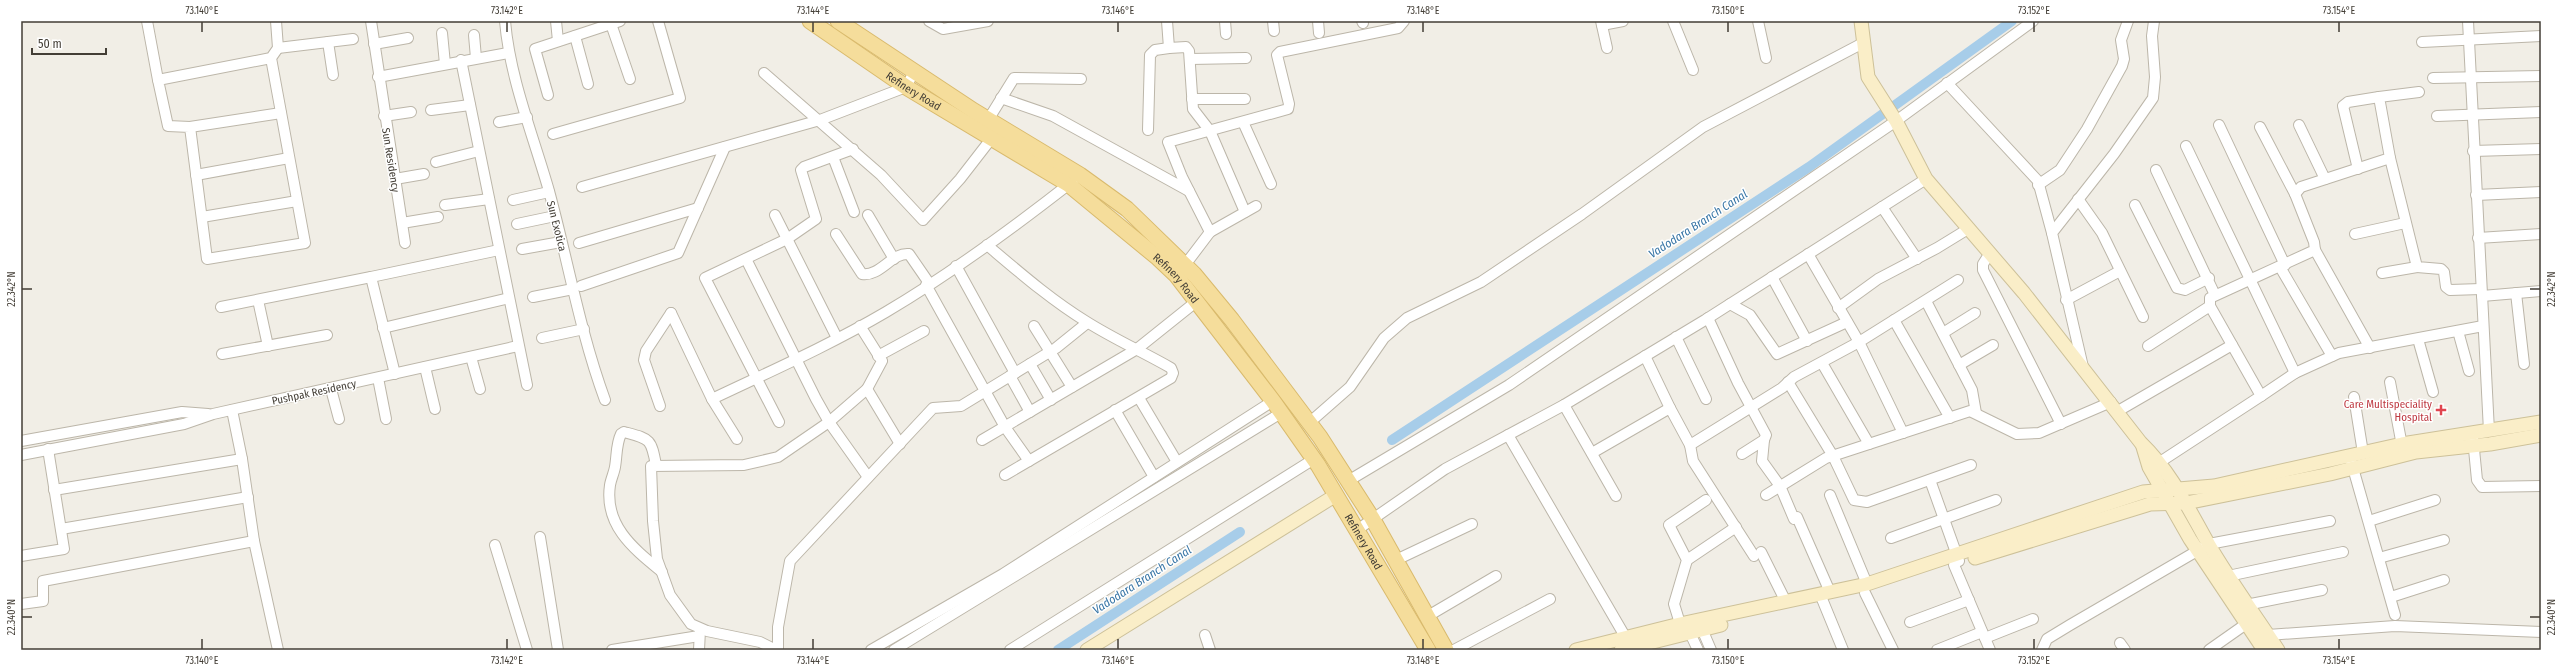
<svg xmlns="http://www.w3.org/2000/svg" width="2562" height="671" font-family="'Fira Sans Condensed',sans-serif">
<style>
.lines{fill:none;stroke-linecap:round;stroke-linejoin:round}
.canal{stroke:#a7cde9;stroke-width:10}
.street-casing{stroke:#bcb6a9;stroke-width:12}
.secondary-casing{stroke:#cdc199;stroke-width:15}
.primary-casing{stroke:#d9ba6c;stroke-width:17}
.street{stroke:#fff;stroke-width:10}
.secondary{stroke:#faeec8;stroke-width:13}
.primary{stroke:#f5dd9b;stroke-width:15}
.ticks{fill:none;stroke:#433e36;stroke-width:1.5}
.health-dot{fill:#e0444e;stroke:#fff;stroke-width:1.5}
.labels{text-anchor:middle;stroke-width:3;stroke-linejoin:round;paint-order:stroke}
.street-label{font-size:11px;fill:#433e36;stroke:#fff}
.health-label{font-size:11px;fill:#be3a42;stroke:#fff;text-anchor:end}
.water-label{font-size:12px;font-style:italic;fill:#3976a6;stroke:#fff}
.neatline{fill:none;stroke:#433e36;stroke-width:1.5}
.ticks-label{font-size:10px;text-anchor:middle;fill:#433e36}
</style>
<rect width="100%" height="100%" fill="#f1eee6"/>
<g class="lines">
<!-- canal -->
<g class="canal">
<polyline points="1392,440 1809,167 2012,21"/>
<polyline points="1058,650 1240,532"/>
</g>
<!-- street casing -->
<g class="street-casing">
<g id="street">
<polyline points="147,21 158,80"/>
<polyline points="371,21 405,243"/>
<path d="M505,21C510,79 533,135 549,191C568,261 580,332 605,400"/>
<polyline points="556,21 558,41"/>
<polyline points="610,21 630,79"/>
<polyline points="929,21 943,29 988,21"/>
<polyline points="1167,21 1169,48 1186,47 1189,51 1193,109 1210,131 1245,212"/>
<polyline points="1225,21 1226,34"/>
<polyline points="1273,21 1274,31"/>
<polyline points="1318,21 1319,33"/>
<polyline points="1362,21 1363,23"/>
<polyline points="1601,21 1607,48"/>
<polyline points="1673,21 1693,70"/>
<polyline points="1758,21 1766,58"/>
<polyline points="2468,21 2489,431"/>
<polyline points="1602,25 1623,21"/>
<polyline points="442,33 445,64"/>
<polyline points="474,35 476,58"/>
<polyline points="575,36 588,84"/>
<polyline points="328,42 333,75"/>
<polyline points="2422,42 2541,36"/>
<polyline points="374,44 408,38"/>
<polyline points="278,48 353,39"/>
<polyline points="271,58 305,243 207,259 190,127 168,126 158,80 271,58 278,48 276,21"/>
<polyline points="1190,59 1246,58"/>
<polyline points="461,60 527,385"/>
<polyline points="764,73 881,175 923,220 960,179 991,139"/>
<polyline points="378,77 508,53"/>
<polyline points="2433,78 2541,76"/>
<polyline points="1947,83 2038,181 2052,233"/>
<polyline points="548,95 535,49 620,21"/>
<polyline points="1001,98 1053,116 1189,191"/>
<polyline points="1192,99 1245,99"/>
<polyline points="431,110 470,105"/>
<polyline points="384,116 411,112"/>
<polyline points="2437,116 2541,112"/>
<polyline points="988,120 1014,78 1081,79"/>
<polyline points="499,122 527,117"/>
<polyline points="1243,122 1271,184"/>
<polyline points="2219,125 2285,265"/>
<polyline points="2299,125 2325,179"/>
<polyline points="190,127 281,113"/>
<polyline points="2260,127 2295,194"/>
<polyline points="1148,130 1150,55 1155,50 1169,48"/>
<polyline points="553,134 680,98 658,21"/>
<polyline points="2186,146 2295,373"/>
<polyline points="2473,151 2541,149"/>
<polyline points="833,157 854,212"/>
<polyline points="2390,158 2417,267 2441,269 2444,272 2446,287 2450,290 2481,289"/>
<polyline points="436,162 479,151"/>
<polyline points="2358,169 2343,106 2348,102 2379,97"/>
<polyline points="2156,170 2215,295"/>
<polyline points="196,175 289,158"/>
<polyline points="395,179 424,174"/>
<polyline points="2038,185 2060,170 2087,129 2122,66 2124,59 2121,40 2128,21"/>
<polyline points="582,187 820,120 906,87 914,72"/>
<polyline points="2476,195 2541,192"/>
<polyline points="2078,199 2102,233 2143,317"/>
<polyline points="513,200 549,192"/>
<polyline points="445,205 489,199"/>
<polyline points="2135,205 2177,288 2185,290 2209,278"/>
<polyline points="1882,207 1917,259"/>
<polyline points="775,215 837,338"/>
<polyline points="868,215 894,259"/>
<polyline points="202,217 297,201"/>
<polyline points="402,223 438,217"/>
<polyline points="517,224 555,216"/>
<polyline points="1210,232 1256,206"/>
<path d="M836,234L862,274C880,277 892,252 909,254L929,283"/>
<polyline points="2355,234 2405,223"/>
<polyline points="2478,238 2541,234"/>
<polyline points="579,243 698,208"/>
<path d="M987,245C1019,272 1051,300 1087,322C1114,339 1143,352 1171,368L1173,373L1171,378L1005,475"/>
<polyline points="522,249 561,242"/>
<polyline points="2315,250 2370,348"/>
<polyline points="1990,253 1983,264 1983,270 2061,424"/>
<polyline points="746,259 816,399 829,422 868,477"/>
<polyline points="1185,265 1210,232 1182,177 1168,142 1288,109 1289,104 1277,55 1280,52 1398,28 1404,21"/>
<polyline points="956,266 1015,373"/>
<polyline points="2280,267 2332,356"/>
<polyline points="2382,273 2417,267"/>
<polyline points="1772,277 1807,341"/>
<polyline points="926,285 1005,427 1029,461"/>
<polyline points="581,286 678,253 725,147"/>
<polyline points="2516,293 2524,364"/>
<polyline points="2482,296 2541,291"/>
<polyline points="533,297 573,289"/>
<polyline points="258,300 268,346"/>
<polyline points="2066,300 2120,271"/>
<polyline points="1926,301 1972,390 1976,413"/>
<polyline points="1730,304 1750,315 1777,354 1847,322"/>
<polyline points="221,307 371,277"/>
<polyline points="1838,308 1878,279 1937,248 1968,229"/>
<path d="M671,313L712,399C771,371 830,345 886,312C952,273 1013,228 1073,181"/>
<polyline points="1708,318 1738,383 1766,435 1764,440 1742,454"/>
<polyline points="1894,320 1950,418"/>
<polyline points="1034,326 1072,387"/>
<polyline points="383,328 509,298"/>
<polyline points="2458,331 2469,371"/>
<polyline points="1943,333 1975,313"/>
<polyline points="1676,337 1706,399"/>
<polyline points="542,338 584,329"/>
<polyline points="2418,339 2433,392"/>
<polyline points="2148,346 2210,306"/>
<polyline points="222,354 327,335"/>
<polyline points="878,356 924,331"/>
<polyline points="1645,356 1670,408"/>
<polyline points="471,357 480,389"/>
<polyline points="1822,363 1869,444"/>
<polyline points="1030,364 1051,400"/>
<polyline points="1959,365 1993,345"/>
<polyline points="425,367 435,409"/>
<polyline points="2083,367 2052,233 2114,154 2153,98 2155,77 2152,36 2154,21"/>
<polyline points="395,374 371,277 499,250"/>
<polyline points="1010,376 1030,412"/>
<polyline points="378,378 386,419"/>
<polyline points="1788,382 1833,456 1854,500 1867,502 1971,465"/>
<polyline points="2390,382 2403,451"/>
<polyline points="331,389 339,419"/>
<polyline points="867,389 900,444"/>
<polyline points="2261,396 2295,373 2339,353 2483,326"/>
<polyline points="2354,397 2363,453"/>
<polyline points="1139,398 1177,462"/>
<polyline points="712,399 737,439"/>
<polyline points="1564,405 1616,496"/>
<polyline points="660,406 644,360 646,351 671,313"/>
<polyline points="232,410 242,459 254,541 278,650"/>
<polyline points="1115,410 1154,477"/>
<polyline points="2118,411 2232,345"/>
<polyline points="779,422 705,278 787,239 816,219 801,170 804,167 853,149"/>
<polyline points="1309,423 1350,387 1384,338 1407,318 1481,282 1582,214 1703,127 1863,43"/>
<polyline points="1903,433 1859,342 1958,280"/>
<polyline points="1508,435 1626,638"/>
<polyline points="2473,439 2477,480 2482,487 2541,486"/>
<polyline points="982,440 1137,349 1197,301"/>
<polyline points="1764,440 1762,461 1780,486 1794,519"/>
<polyline points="21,441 182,412 208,414"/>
<polyline points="1690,445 1693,461 1754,556"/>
<polyline points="1592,453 1670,408 1690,445 1782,388 1794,377 1859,342 1808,254"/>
<polyline points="21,455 184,424 213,414 518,346"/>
<polyline points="2351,461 2395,615"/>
<polyline points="2160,462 2261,396 2210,306 2210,298 2315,250 2314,242 2295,194 2301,187 2390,158 2379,97 2419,92"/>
<path d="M656,465C651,438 650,439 624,432L621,434C616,444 617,456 615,467C614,473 611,479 610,485C604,526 634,549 662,572"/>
<polyline points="1930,480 1959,561"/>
<polyline points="1348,481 1509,385 1896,121 2033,21"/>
<polyline points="54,490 242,459"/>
<polyline points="1766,495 1826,458 1970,411 2017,434 2039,433 2111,402"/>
<polyline points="1830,495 1867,584"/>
<polyline points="1797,517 1830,592"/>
<polyline points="2369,521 2435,500"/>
<polyline points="61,529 248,497"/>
<polyline points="1357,530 1445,469 1564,405 1705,320 1926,179"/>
<polyline points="540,537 558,650"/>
<polyline points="1891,538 1996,500"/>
<polyline points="495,545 527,650"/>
<polyline points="1761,552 1786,602"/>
<polyline points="21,556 64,549 48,449"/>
<polyline points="2379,558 2444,540"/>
<polyline points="1396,560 1472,524"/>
<polyline points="1687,560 1736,527"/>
<polyline points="1954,565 1990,650"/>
<polyline points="2228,576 2343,552"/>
<polyline points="1865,593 1893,650"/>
<polyline points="1820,594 1843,650"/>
<polyline points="2391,597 2444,580"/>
<polyline points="21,604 43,601 43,581 254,541"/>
<polyline points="2246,605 2322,590"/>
<polyline points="1428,616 1496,576"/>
<polyline points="1910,622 1969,600"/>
<polyline points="1702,629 1711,650"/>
<polyline points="1682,630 1674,604 1687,560 1669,525 1706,500"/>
<polyline points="1690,633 1698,650"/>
<polyline points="1205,635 1210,650"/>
<polyline points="2268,635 2395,626 2541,632"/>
<polyline points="1985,638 2033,619"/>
<polyline points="2120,643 2125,650"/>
<polyline points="612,650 699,636"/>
<polyline points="699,650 700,630"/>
<polyline points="776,650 760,642 707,631 691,624 670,595 657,559 653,521 651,466 744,465 778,457 829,422 867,389 882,361 860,326"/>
<polyline points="778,650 778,627 790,561 933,408 961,406 1056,348 1087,323"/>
<polyline points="871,650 1003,574 1273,401"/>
<polyline points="894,650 1281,413"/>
<polyline points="1010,650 1314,459"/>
<polyline points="1454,650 1550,599"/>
<polyline points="1937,650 1982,632"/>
<polyline points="2042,650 2047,639 2070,625 2209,544 2330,521"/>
<polyline points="2209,650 2246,624"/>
</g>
</g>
<!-- secondary casing -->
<g class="secondary-casing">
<g id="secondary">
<path d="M1861,21L1868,77L1896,121L1926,179L2024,293L2141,443C2172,473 2188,508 2209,545C2230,581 2255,615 2278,650"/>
<polyline points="2143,447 2149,467 2190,539 2264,650"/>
<polyline points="1975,558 2150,504 2186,503 2330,474 2416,452 2490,444 2541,435"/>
<polyline points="1087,650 1336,495"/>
<polyline points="1576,650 1680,624 1867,584 2143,492 2214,486 2402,444 2541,422"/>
<polyline points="1621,650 1721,625"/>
</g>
</g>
<!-- primary casing -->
<g class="primary-casing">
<g id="primary">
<path id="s1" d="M810,21L906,87L1068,184L1158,258L1176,275L1273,401L1318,465L1428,650"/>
<polyline points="838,21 974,111 1080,175 1127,209 1194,274 1232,320 1320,437 1372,518 1446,650"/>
</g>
</g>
<!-- street -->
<use href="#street" class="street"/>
<!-- secondary -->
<use href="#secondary" class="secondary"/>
<!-- primary -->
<use href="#primary" class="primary"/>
</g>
<!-- ticks -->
<path class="ticks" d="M202,22V32M507,22V32M813,22V32M1118,22V32M1423,22V32M1728,22V32M2034,22V32M2339,22V32M22,289H32M2530,289H2540M22,617H32M2530,617H2540M202,639V649M507,639V649M813,639V649M1118,639V649M1423,639V649M1728,639V649M2034,639V649M2339,639V649"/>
<!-- markers -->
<path class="health-dot" d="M2439 404h4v4h4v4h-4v4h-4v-4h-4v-4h4z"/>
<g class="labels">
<!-- street labels -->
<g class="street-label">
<text dy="4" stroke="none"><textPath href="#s1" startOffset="125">Refinery Road</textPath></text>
<text transform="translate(391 160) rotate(81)" y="4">Sun Residency</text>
<text transform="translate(557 226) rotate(76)" y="4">Sun Exotica</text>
<text dy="4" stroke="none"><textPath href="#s1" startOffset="449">Refinery Road</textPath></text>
<text transform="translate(314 392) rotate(-12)" y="4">Pushpak Residency</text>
<text dy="4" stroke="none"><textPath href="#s1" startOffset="773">Refinery Road</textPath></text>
</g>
<!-- health labels -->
<g class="health-label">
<text x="2432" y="408">Care Multispeciality<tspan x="2432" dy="13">Hospital</tspan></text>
</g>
<!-- water labels -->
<g class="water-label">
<text transform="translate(1698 224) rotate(-33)" y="4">Vadodara Branch Canal</text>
<text transform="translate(1142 580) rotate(-33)" y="4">Vadodara Branch Canal</text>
</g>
</g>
<!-- border -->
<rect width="2562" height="671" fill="none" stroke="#ffffff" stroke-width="44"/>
<!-- scale -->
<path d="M32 48v6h74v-6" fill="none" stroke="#433e36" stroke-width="2"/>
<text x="38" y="48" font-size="12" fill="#433e36" stroke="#ffffff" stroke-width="3" paint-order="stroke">50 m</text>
<rect x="22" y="22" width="2518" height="627" class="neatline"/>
<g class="ticks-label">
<text x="202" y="14">73.140°E</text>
<text x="507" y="14">73.142°E</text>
<text x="813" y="14">73.144°E</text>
<text x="1118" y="14">73.146°E</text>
<text x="1423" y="14">73.148°E</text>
<text x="1728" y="14">73.150°E</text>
<text x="2034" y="14">73.152°E</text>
<text x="2339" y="14">73.154°E</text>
<text transform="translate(11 289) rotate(-90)" y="4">22.342°N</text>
<text transform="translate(2551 289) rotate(-90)" y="4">22.342°N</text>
<text transform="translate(11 617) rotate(-90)" y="4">22.340°N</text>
<text transform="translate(2551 617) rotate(-90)" y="4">22.340°N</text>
<text x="202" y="664">73.140°E</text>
<text x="507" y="664">73.142°E</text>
<text x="813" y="664">73.144°E</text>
<text x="1118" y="664">73.146°E</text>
<text x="1423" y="664">73.148°E</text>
<text x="1728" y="664">73.150°E</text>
<text x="2034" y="664">73.152°E</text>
<text x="2339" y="664">73.154°E</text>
</g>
</svg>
